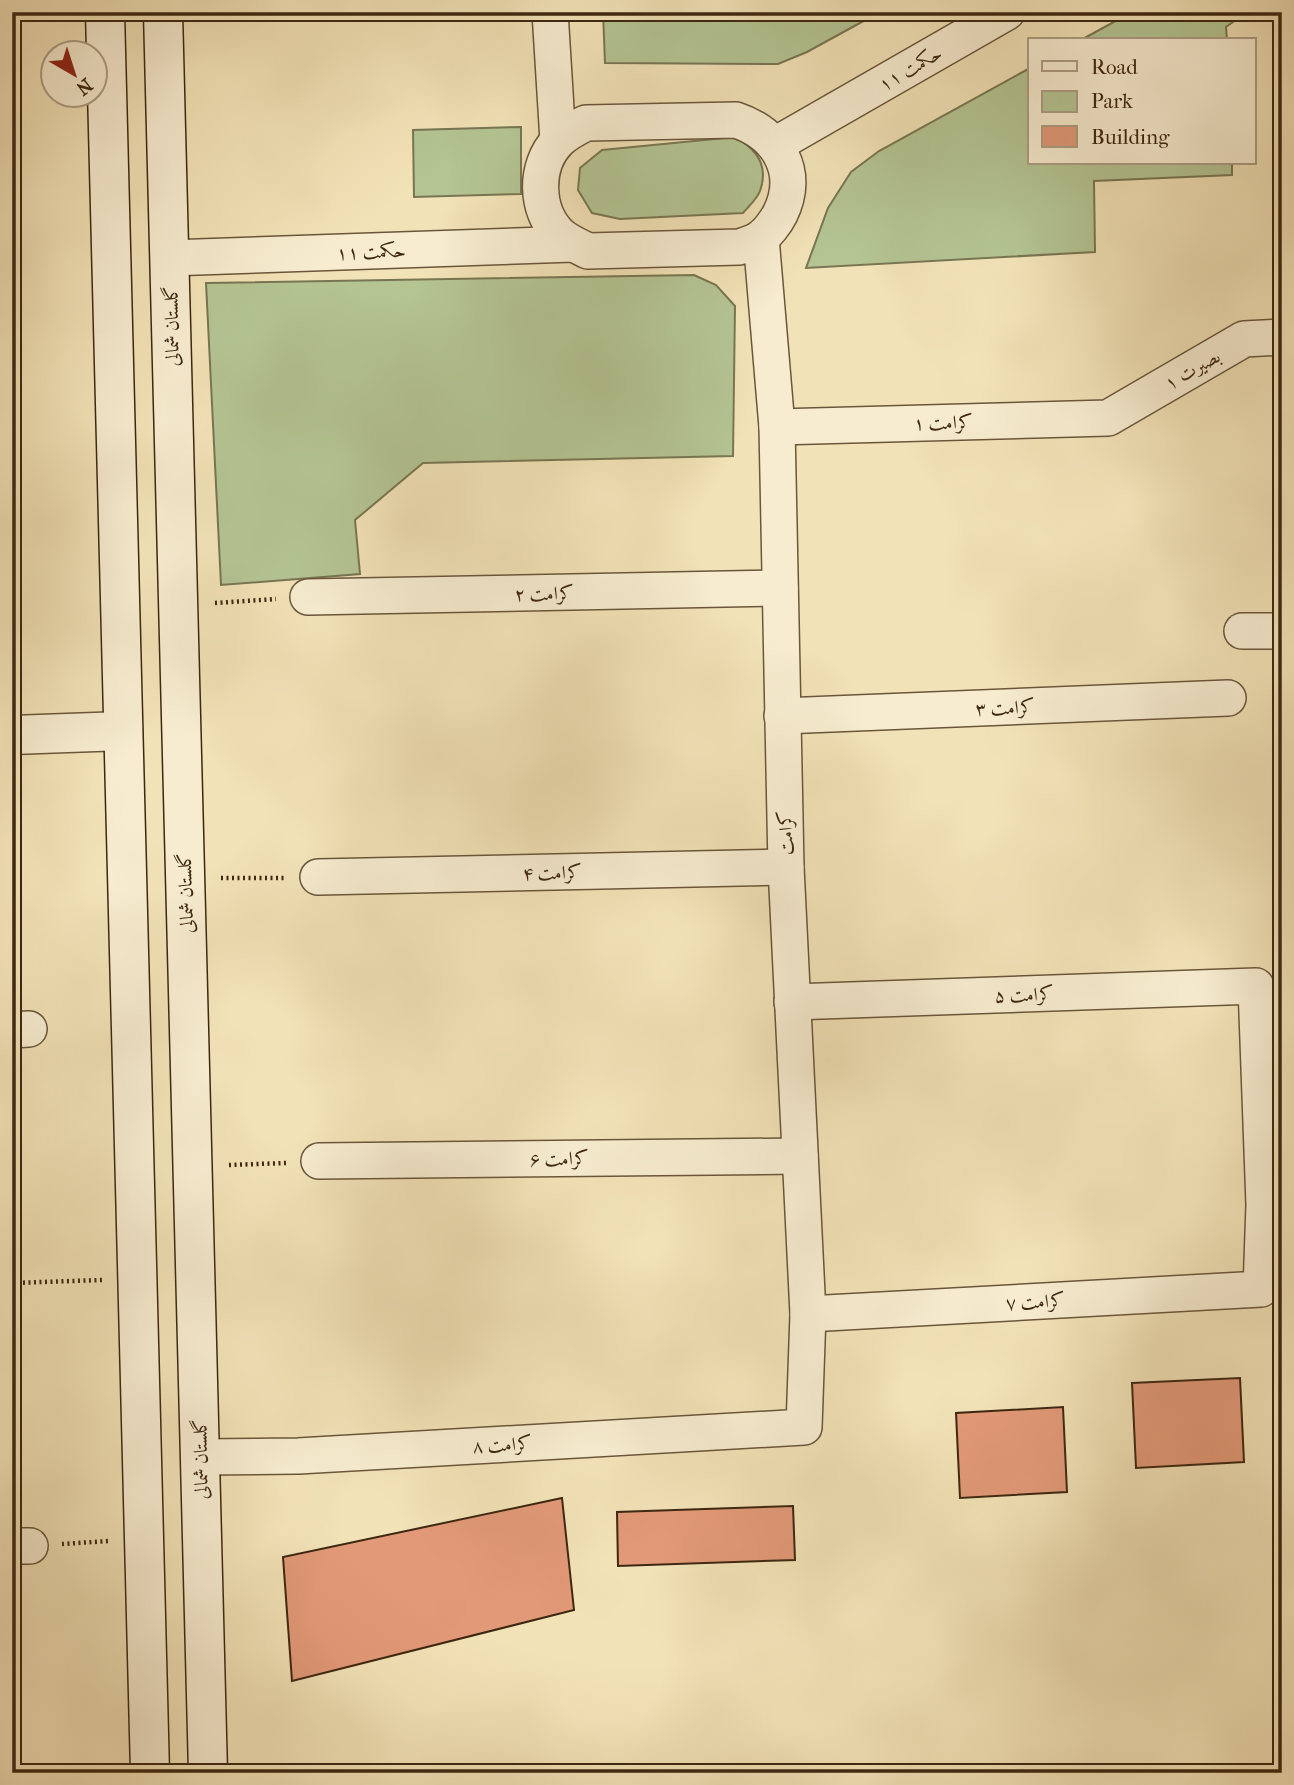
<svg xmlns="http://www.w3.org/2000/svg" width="1294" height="1785" font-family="'IM FELL French Canon',Amiri,serif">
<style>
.green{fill:#b4c493;stroke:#787652;stroke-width:2}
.building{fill:#e29978;stroke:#3d2711;stroke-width:2}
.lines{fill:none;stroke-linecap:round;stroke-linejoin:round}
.minor-casing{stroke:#6a563a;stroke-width:38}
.tertiary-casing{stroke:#6a563a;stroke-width:41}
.secondary-casing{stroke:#3d2711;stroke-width:41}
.path{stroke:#3d2711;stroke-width:4.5;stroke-dasharray:2 3.5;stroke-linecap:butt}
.minor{stroke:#f7ecd0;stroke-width:35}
.tertiary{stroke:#f7ecd0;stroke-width:38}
.secondary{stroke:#f7ecd0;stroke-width:38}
.labels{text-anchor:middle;stroke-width:5;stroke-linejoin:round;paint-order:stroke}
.street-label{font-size:19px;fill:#3d2711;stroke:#f7ecd0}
</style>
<rect width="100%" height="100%" fill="#f2e2b7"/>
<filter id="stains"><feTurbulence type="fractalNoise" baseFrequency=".00286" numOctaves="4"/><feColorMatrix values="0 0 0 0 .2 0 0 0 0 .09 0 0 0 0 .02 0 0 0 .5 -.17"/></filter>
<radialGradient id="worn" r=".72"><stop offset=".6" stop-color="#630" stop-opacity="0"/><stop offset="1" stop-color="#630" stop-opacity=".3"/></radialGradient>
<!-- green -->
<g class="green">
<polygon points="603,12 880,12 807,52 778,64 605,63"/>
<polygon points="1132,12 1247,12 1226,27 1227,40 1081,40"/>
<polygon points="1030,68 1030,163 1232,163 1232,175 1094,181 1095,252 806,268 828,208 851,172 879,151"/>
<polygon points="521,127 521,194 414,197 413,130"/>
<path d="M735,137C757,149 769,166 760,191C757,199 748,207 743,213L620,219L592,213L578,190L580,168L602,150Z"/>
<polygon points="694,275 716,285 735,306 733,456 423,463 355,520 360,574 221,585 206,283"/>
</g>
<!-- building -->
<g class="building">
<polygon points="1240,1378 1244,1462 1136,1468 1132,1383"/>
<polygon points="1063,1407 1067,1492 960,1498 956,1413"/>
<polygon points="562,1498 574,1610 292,1681 283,1557"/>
<polygon points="793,1506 795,1560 618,1566 617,1512"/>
</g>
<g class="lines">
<!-- minor casing -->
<g class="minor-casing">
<g id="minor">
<polyline points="550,12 558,141"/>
<path d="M736,120C778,134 801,172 780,214C776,222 767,234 759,239C753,243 745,245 739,247L588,251C578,246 568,242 560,235C535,211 534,166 558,141C566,133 576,128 586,123Z"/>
<polyline points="775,145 1007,12"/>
<polyline points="169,258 573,244"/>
<polyline points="777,427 1108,418 1244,339 1282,337"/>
<polyline points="308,597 780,588"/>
<polyline points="1242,631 1282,631"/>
<polyline points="782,716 1228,698"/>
<polyline points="318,877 786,867"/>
<polyline points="792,1002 1256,986 1264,1205 1261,1289 808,1314"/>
<polyline points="12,1030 29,1029"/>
<polyline points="319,1161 800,1156"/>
<polyline points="200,1457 298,1456 804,1427 808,1314 786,867 777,427 761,238"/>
<polyline points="12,1546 30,1546"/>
</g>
</g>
<!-- tertiary casing -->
<g class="tertiary-casing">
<polyline id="tertiary" points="12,735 123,731"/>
</g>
<!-- secondary casing -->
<g class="secondary-casing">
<g id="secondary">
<polyline points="105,12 150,1773"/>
<polyline points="163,12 208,1773"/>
</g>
</g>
<!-- path -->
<g class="path">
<polyline points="215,603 276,599"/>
<polyline points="221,878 286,878"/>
<polyline points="229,1165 286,1163"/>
<polyline points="12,1283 102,1280"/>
<polyline points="62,1544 109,1541"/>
</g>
<!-- minor -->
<use href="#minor" class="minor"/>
<!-- tertiary -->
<use href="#tertiary" class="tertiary"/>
<!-- secondary -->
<use href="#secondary" class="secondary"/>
</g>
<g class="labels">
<!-- street labels -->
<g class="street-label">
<text transform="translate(910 68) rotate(-30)" y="7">حکمت ۱۱</text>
<text transform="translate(371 251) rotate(-2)" y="7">حکمت ۱۱</text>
<text transform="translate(171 326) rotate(-91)" y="7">گلستان شمالی</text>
<text transform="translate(1192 369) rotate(-30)" y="7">بصیرت ۱</text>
<text transform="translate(943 422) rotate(-1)" y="7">کرامت ۱</text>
<text transform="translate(544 593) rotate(-1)" y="7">کرامت ۲</text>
<text transform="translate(1005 707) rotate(-2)" y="7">کرامت ۳</text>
<text transform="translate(785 833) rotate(-92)" y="7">کرامت</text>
<text transform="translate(552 872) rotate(-1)" y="7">کرامت ۴</text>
<text transform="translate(185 893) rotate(-92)" y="7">گلستان شمالی</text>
<text transform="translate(1024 994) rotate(-2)" y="7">کرامت ۵</text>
<text transform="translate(559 1158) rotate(-1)" y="7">کرامت ۶</text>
<text transform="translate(1035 1301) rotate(-3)" y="7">کرامت ۷</text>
<text transform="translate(502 1444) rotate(-3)" y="7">کرامت ۸</text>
<text transform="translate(200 1459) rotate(-91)" y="7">گلستان شمالی</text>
</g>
</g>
<!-- margin -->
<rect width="1294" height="1785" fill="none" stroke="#f2e2b7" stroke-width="42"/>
<rect x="14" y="14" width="1266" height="1757" fill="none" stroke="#3d2711" stroke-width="3.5"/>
<rect x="21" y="21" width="1252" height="1743" fill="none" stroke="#3d2711" stroke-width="2"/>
<!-- legend -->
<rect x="1028" y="38" width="228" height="126" fill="#f7ecd0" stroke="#ad9d84" stroke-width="2"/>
<rect x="1042" y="61" width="35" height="10" fill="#f7ecd0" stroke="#ad9d84" stroke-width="2"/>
<text x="1091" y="74" font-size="21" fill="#3d2711">Road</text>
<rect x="1042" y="91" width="35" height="21" fill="#b4c493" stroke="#ad9d84" stroke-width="2"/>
<text x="1091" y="108" font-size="21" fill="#3d2711">Park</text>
<rect x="1042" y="126" width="35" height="21" fill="#e29978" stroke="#ad9d84" stroke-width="2"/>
<text x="1091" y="144" font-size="21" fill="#3d2711">Building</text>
<!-- north arrow -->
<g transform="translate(74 74) rotate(141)"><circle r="33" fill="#f7ecd0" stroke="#ad9d84" stroke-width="2"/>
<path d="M0-5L12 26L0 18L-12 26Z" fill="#8f2418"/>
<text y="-10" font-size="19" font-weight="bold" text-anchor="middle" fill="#3d2711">N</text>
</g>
<rect width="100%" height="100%" filter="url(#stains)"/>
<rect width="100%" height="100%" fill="url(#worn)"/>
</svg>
